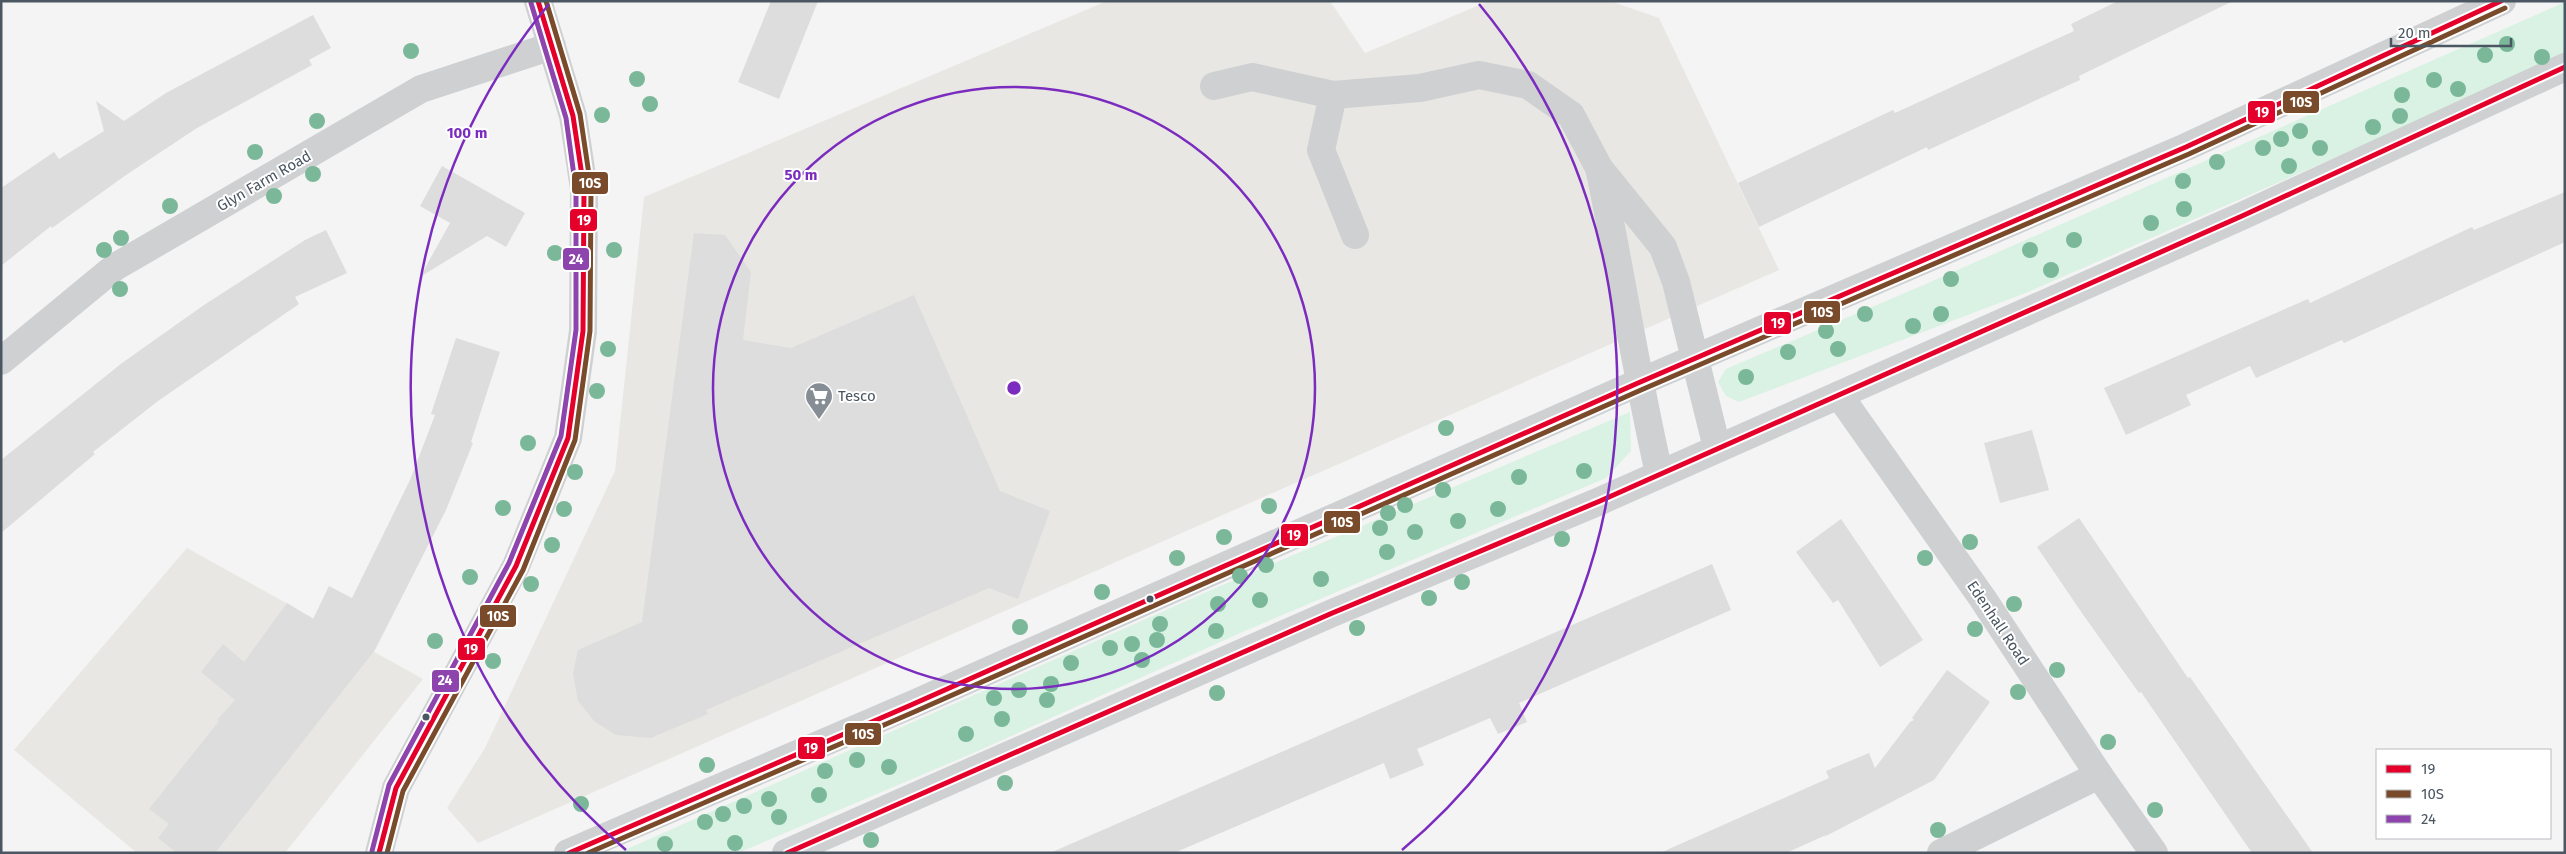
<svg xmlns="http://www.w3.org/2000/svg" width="2566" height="854" font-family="'Fira Sans',sans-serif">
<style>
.commercial{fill:#e8e7e3}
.green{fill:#d9f2e3}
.building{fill:#ddddde}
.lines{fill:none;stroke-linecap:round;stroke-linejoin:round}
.minor{stroke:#ced0d2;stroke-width:28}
.bus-1-casing{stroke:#fff;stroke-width:9}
.bus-2-casing{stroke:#fff;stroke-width:9}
.bus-3-casing{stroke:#fff;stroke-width:9}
.bus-1{stroke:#e4002b;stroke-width:5}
.bus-2{stroke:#7a4b2a;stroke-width:5}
.bus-3{stroke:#8e44ad;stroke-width:5}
.tree{fill:#7ab899}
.ring{fill:none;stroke:#7b2cbf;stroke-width:2.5}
.bus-dot{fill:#4a5661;stroke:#fff;stroke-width:2}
.labels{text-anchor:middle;stroke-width:4;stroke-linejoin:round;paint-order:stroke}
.street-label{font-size:15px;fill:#4a5661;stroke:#fff}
.poi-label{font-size:15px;fill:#4a5661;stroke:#fff;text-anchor:start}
.centre{fill:#7b2cbf;stroke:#fff;stroke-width:2.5}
.ring-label{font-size:15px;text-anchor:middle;font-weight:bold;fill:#7b2cbf;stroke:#fff;stroke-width:4;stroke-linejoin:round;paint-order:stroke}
.line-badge{stroke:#fff;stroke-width:2}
.badge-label{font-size:14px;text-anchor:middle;font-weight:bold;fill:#fff}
</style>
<rect width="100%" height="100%" fill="#f4f4f4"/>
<!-- commercial -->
<g class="commercial">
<polygon points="1107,1 1330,1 1365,53 1489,1 1610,1 1659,18 1779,270 478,843 447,808 485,748 615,471 644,197"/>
<polygon points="187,548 423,679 285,853 137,853 14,750"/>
</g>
<!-- green -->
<g class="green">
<polygon points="2565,2 2565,57 2028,292 1739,402 1726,396 1718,382 1726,369 1919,287"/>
<polygon points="1630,412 1631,451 1606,478 1247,630 971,754 738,853 618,853 1211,590"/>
</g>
<!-- building -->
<g class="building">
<polygon points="771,1 818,1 779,99 738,82"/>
<polygon points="2118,1 2233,1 2079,76 2080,80 1928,150 1927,147 1759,227 1738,183 1893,110 1895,113 2074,31 2071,24"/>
<polygon points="313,15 331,48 309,60 312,65 197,128 126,175 52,228 51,226 1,266 1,188 54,152 59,159 104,131 96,101 124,121 166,93"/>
<polygon points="442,166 525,213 506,247 487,236 420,277 450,223 420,206"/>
<polygon points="2565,192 2565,242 2344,343 2342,340 2256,378 2250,366 2186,395 2191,405 2126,435 2104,388 2308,299 2310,303 2472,227 2474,230"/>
<polygon points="326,230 347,273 295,297 299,304 158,401 93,452 95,454 1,533 1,460 122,363 204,305 305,240"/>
<polygon points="694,233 725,235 751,272 743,340 791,348 914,295 1000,491 1050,511 1018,599 989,588 706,710 708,714 660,734 651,738 616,735 595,722 578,701 573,674 578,650 642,622"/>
<polygon points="456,338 500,352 471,442 473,443 446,510 375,650 215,853 177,853 158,838 169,824 149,809 219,721 217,720 235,700 201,672 223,644 244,662 287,603 313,619 329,586 352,598 410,480 435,415 431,414"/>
<polygon points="2032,430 2049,490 2000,503 1984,443"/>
<polygon points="2079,518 2188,678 2190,677 2313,853 2252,853 2141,692 2139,693 2084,616 2037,547"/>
<polygon points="1841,519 1923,640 1880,667 1838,600 1833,603 1796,552"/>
<polygon points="1712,564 1731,610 1519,703 1527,722 1498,734 1490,718 1417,749 1424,765 1390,779 1384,763 1174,853 1050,853"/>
<polygon points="1947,670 1990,702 1934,780 1824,837 1826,835 1786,853 1660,853 1829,778 1826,771 1869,753 1875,768 1910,722 1914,720 1912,718"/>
</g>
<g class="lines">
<!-- minor -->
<g class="minor">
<polyline points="1214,86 1252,77 1333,95"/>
<path d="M1600,172C1621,272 1636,373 1659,473"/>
<polyline points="1355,235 1321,150 1333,95 1420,88 1479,75 1528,85 1571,115 1599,168 1663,247 1676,282 1717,448"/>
<polyline points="1,361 115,267 421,89 552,46"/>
<polyline points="1839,395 1983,599 2099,775 2154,853"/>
<polyline points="379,853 396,788 516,566 568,438 583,331 584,189 573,116 538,1"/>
<polyline points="568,853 911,705 1638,383 2186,147 2502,1"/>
<polyline points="786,853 1330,614 1600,501 1839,395 2242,216 2565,67"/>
<polyline points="1941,853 2099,775"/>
</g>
<!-- bus-1 casing -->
<g class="bus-1-casing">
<g id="bus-1">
<polyline points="379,853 396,788 516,566 568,438 583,331 584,189 573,116 538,1"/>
<polyline points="569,853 911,705 1638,383 2186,147 2501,1"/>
<polyline points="787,853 1330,614 1600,501 2242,216 2565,67"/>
</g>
</g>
<!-- bus-2 casing -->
<g class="bus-2-casing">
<g id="bus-2">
<polyline points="387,853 403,791 523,570 575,440 590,331 591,188 580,114 546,1"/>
<polyline points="588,853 914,712 1641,390 2189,154 2505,8"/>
</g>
</g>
<!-- bus-3 casing -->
<g class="bus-3-casing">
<polyline id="bus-3" points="372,851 389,785 509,563 561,436 576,330 576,190 566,118 531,3"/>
</g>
<!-- bus-1 -->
<use href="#bus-1" class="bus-1"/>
<!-- bus-2 -->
<use href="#bus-2" class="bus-2"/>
<!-- bus-3 -->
<use href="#bus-3" class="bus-3"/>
</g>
<!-- trees -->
<g class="tree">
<circle cx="2507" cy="44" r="8"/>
<circle cx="411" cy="51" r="8"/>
<circle cx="2485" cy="55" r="8"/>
<circle cx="2542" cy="57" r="8"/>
<circle cx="637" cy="79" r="8"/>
<circle cx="2434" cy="80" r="8"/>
<circle cx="2458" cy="89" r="8"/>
<circle cx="2402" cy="95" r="8"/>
<circle cx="650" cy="104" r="8"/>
<circle cx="602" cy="115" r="8"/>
<circle cx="2400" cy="116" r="8"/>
<circle cx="317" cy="121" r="8"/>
<circle cx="2373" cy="127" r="8"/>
<circle cx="2300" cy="131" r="8"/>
<circle cx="2281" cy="139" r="8"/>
<circle cx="2263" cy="148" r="8"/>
<circle cx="2320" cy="148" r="8"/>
<circle cx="255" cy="152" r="8"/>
<circle cx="2217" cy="162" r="8"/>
<circle cx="2289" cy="166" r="8"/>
<circle cx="313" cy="174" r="8"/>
<circle cx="2183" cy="181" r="8"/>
<circle cx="274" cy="196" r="8"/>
<circle cx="170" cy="206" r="8"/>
<circle cx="2184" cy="209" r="8"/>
<circle cx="2151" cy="223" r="8"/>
<circle cx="121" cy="238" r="8"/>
<circle cx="2074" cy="240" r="8"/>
<circle cx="104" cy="250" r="8"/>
<circle cx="614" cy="250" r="8"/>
<circle cx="2030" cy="250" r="8"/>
<circle cx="555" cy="253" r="8"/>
<circle cx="2051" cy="270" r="8"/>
<circle cx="1951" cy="279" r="8"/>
<circle cx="120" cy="289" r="8"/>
<circle cx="1865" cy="314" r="8"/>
<circle cx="1941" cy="314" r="8"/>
<circle cx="1913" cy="326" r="8"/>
<circle cx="1826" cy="331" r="8"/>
<circle cx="608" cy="349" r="8"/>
<circle cx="1838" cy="349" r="8"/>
<circle cx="1788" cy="352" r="8"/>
<circle cx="1746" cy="377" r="8"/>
<circle cx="597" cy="391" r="8"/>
<circle cx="1446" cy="428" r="8"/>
<circle cx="528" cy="443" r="8"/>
<circle cx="1584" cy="471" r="8"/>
<circle cx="575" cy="472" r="8"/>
<circle cx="1519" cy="477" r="8"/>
<circle cx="1443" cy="490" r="8"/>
<circle cx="1405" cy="505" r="8"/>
<circle cx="1269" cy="506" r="8"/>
<circle cx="503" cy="508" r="8"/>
<circle cx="564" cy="509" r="8"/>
<circle cx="1498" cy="509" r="8"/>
<circle cx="1388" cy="513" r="8"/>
<circle cx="1458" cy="521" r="8"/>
<circle cx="1380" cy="528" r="8"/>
<circle cx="1415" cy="532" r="8"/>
<circle cx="1224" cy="537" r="8"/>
<circle cx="1562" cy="539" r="8"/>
<circle cx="1970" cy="542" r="8"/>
<circle cx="552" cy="545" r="8"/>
<circle cx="1387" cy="552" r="8"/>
<circle cx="1177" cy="558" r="8"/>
<circle cx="1925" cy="558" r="8"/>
<circle cx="1266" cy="565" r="8"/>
<circle cx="1240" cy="576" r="8"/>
<circle cx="470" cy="577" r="8"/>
<circle cx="1321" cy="579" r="8"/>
<circle cx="1462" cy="582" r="8"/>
<circle cx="531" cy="584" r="8"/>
<circle cx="1102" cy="592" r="8"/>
<circle cx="1429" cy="598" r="8"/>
<circle cx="1260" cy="600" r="8"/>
<circle cx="1218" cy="604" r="8"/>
<circle cx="2014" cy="604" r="8"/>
<circle cx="510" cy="621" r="8"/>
<circle cx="1160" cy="624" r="8"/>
<circle cx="1020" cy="627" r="8"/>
<circle cx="1357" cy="628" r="8"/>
<circle cx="1975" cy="629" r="8"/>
<circle cx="1216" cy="631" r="8"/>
<circle cx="1157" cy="640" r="8"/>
<circle cx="435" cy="641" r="8"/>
<circle cx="1132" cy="644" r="8"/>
<circle cx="1110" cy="648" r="8"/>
<circle cx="1142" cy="660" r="8"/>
<circle cx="493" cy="661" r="8"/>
<circle cx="1071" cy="663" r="8"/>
<circle cx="2057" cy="670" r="8"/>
<circle cx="1051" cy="684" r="8"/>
<circle cx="1019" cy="690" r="8"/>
<circle cx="2018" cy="692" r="8"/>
<circle cx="1217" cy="693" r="8"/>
<circle cx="994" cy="698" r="8"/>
<circle cx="1047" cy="700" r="8"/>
<circle cx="1002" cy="719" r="8"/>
<circle cx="966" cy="734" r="8"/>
<circle cx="2108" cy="742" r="8"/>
<circle cx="857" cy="760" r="8"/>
<circle cx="707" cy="765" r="8"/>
<circle cx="889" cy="767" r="8"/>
<circle cx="825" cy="771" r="8"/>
<circle cx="1005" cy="783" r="8"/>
<circle cx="819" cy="795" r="8"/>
<circle cx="769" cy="799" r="8"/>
<circle cx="581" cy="804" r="8"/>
<circle cx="744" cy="806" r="8"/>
<circle cx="2155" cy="810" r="8"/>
<circle cx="723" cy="814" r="8"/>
<circle cx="779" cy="817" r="8"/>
<circle cx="705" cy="822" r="8"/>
<circle cx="1938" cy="830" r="8"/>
<circle cx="871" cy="840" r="8"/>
<circle cx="735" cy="843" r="8"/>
<circle cx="665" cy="844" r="8"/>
</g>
<!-- distance rings -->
<g class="ring">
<circle cx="1014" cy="388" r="301"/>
<path d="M626 850A603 603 0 0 1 549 4M1479 4A603 603 0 0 1 1402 850"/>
</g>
<!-- icons -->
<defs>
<g id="supermarket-pin" transform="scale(1.4375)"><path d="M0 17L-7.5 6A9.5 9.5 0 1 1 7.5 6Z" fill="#868d94" stroke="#fff"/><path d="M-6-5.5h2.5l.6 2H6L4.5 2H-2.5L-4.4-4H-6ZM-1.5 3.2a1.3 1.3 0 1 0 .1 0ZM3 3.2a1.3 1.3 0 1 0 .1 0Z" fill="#fff"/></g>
</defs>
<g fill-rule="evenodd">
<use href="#supermarket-pin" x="819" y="396"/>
</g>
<!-- markers -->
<g class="bus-dot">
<circle cx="1150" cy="599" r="4.5"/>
<circle cx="426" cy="717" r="4.5"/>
</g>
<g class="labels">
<!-- street labels -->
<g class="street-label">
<text transform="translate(264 181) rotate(-30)" y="5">Glyn Farm Road</text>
<text transform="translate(1998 623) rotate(56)" y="5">Edenhall Road</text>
</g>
<!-- poi labels -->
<g class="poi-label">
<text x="838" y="401">Tesco</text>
</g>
</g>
<circle cx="1014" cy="388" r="8" class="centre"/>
<g class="ring-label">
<text x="467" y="138">100 m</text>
<text x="801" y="180">50 m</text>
</g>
<g class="line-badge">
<rect x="2282" y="90" width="38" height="24" rx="5" fill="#7a4b2a"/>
<rect x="2247" y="100" width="29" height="24" rx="5" fill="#e4002b"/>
<rect x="571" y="171" width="38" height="24" rx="5" fill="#7a4b2a"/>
<rect x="569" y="208" width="29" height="24" rx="5" fill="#e4002b"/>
<rect x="562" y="247" width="28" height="24" rx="5" fill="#8e44ad"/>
<rect x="1803" y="300" width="38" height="24" rx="5" fill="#7a4b2a"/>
<rect x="1763" y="311" width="29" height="24" rx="5" fill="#e4002b"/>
<rect x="1323" y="510" width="38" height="24" rx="5" fill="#7a4b2a"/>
<rect x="1280" y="523" width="29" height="24" rx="5" fill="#e4002b"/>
<rect x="479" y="604" width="38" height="24" rx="5" fill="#7a4b2a"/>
<rect x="457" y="637" width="29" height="24" rx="5" fill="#e4002b"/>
<rect x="431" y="669" width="29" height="24" rx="5" fill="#8e44ad"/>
<rect x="844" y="722" width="38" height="24" rx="5" fill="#7a4b2a"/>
<rect x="797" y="736" width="29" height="24" rx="5" fill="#e4002b"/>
</g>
<g class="badge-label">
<text x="2301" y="107">10S</text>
<text x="2262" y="117">19</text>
<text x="590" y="188">10S</text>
<text x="584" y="225">19</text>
<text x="576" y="264">24</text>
<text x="1822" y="317">10S</text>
<text x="1778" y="328">19</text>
<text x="1342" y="527">10S</text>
<text x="1294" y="540">19</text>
<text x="498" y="621">10S</text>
<text x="471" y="654">19</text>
<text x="445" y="685">24</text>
<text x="863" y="739">10S</text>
<text x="811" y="753">19</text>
</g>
<!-- border -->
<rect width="2566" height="854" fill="none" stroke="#4a5661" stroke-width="5"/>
<!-- legend -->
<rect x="2376" y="749" width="175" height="90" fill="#ffffff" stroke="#b7bbc0"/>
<rect x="2386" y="765" width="25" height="8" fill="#e4002b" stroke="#b7bbc0"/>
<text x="2421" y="774" font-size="15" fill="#4a5661">19</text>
<rect x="2386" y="790" width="25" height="8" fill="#7a4b2a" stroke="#b7bbc0"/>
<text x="2421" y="799" font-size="15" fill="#4a5661">10S</text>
<rect x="2386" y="815" width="25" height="8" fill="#8e44ad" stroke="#b7bbc0"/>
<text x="2421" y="824" font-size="15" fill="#4a5661">24</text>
<!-- scale -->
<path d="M2391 38v8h120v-8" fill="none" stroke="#4a5661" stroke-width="2.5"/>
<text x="2398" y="38" font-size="15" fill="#4a5661" stroke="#ffffff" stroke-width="4" paint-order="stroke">20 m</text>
</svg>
